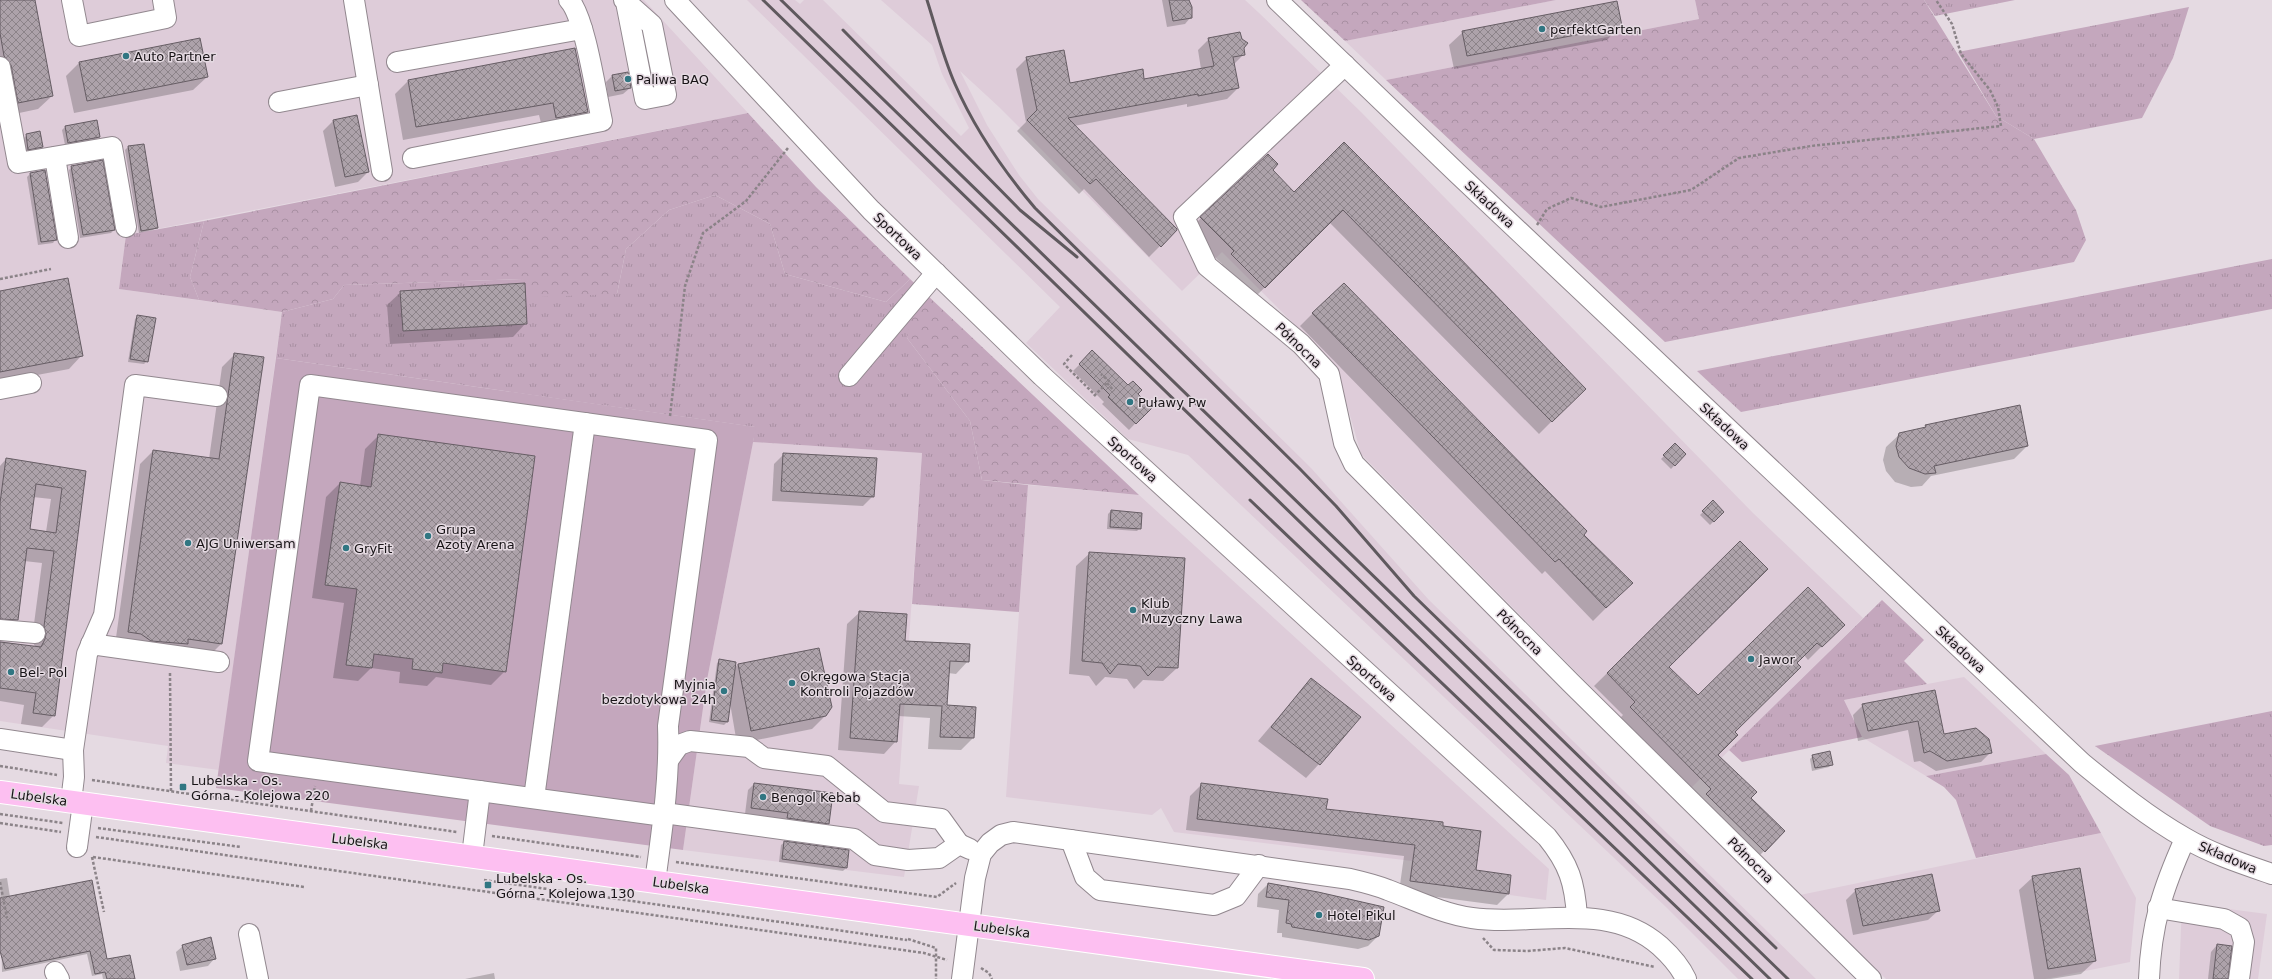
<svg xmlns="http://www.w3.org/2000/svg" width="2272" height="979" font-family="'DejaVu Sans',sans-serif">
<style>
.built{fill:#deccd9}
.grass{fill:url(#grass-tufts)}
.forest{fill:url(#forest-crowns)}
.pitch{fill:#c4a7bd}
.shadow{fill:#0003;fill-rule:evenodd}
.building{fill:url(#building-cross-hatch);stroke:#665d64;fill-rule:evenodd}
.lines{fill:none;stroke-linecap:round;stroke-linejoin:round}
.minor-casing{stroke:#92888f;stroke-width:22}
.major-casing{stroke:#fff;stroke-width:24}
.path{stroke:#8b8388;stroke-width:2.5;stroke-dasharray:3 2;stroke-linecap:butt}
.minor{stroke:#fff;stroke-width:20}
.major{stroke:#fdbff1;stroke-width:22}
.rail{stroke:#5f595e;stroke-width:3}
.poi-dot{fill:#307682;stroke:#e5dae2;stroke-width:1.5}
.labels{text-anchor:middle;stroke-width:3;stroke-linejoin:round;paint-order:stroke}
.poi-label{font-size:13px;fill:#181417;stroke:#e5dae2;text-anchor:start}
.street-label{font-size:13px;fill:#181417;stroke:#e5dae2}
</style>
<defs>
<pattern id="grass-tufts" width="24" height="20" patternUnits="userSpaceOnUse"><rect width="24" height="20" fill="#c4a7bd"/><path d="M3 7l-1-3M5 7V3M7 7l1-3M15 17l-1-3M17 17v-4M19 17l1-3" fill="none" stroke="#a88fa2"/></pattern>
<pattern id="forest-crowns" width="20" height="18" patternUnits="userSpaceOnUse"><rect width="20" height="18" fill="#c4a7bd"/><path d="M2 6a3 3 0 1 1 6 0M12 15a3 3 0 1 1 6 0" fill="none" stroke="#a88fa2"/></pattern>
<pattern id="building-cross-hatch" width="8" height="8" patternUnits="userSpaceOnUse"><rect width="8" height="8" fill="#ada2aa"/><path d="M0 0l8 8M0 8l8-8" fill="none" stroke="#8c8389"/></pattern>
</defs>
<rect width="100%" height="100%" fill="#e5dae2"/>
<!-- built -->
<g class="built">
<polygon points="0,0 644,0 748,113 126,235 119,289 282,312 219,770 166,763 168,746 0,721"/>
<polygon points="747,0 795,0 800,4 804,0 823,0 961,136 969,128 942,74 932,45 881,0 1245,0 1258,12 1361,112 1753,513 1863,618 1691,788 1361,454 1336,366 1222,252 1182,291 999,107 960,71 987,125 1019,175 1038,199 1311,468 1429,600 1816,979 1738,979 1666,907 1188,455 1128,439 1026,343 1060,307"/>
<polygon points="1556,0 1695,0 1699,19 1386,80 1345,41"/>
<polygon points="753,442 922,453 899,784 919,786 904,877 683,850 707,680"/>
<polygon points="1028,485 1139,495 1549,869 1546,900 1409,881 1412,861 1174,832 1161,808 1152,815 1006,797"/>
<polygon points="1964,677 2046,754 1926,776 1862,737 1844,700"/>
<polygon points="2101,833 2136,898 2130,962 2045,979 1886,979 1800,895"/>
<polygon points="2182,903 2267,914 2258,979 2179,979"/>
</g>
<!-- grass -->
<g class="grass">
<polygon points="1924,0 2015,0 1935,16"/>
<polygon points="2189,7 2173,58 2142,118 2034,139 1996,116 1958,52"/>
<polygon points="715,195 770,224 785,274 886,302 910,279 926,294 907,338 970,421 982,480 1028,485 1019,612 912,604 922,453 753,442 755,427 276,358 282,312 333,299 344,285 522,279 617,294 626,249 669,210"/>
<polygon points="204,221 190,277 199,300 119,289 126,235"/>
<polygon points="2272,259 2272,309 1741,412 1697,371"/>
<polygon points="1882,600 1924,640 1904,661 1927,684 1844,700 1862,737 1742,762 1729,750"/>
<polygon points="2272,711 2272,845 2264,846 2210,826 2095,746"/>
<polygon points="2046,754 2069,775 2101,833 1976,858 1956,800 1944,787 1926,776"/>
</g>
<!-- forest -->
<g class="forest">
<polygon points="1301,0 1556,0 1345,41"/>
<polygon points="1695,0 1924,0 1996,116 2034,139 2076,210 2086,240 2074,262 1665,342 1386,80 1699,19"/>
<polygon points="748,113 816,187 910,279 886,302 785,274 770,224 715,195 669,210 626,249 617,294 539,297 522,279 344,285 333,299 282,312 199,300 190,277 204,221"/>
<polygon points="926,294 1139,495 982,480 970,421 907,338 912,313"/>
</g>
<!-- pitch -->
<polygon class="pitch" points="276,358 756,427 707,680 683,850 216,788"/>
<!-- shadow -->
<g class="shadow">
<polygon points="0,0 34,0 52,96 38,109 5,116 0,88"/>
<polygon points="1162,0 1187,0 1191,17 1185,24 1167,27"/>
<polygon points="1620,26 1607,40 1454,69 1449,45 1463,32"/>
<polygon points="1209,39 1243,48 1244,54 1233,65 1238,88 1227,99 1187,107 1187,104 1074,126 1176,230 1149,257 1084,189 1079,194 1017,131 1026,122 1016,69 1027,58 1069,84 1144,80 1201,69 1198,50"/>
<polygon points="574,49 587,112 574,125 543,131 539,115 403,140 395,94 408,81"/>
<polygon points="79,63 207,77 193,90 74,113 66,76"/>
<polygon points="612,76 630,88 623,94 608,97 606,82"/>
<polygon points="333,121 368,172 358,182 335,187 323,131"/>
<polygon points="65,127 99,137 96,140 65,145 62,130"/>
<polygon points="27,135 41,147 38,150 26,152 24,138"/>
<polygon points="1344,144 1584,389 1539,434 1330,223 1251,301 1219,268 1222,264 1188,231 1201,218 1271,170 1294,193"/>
<polygon points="143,145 156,227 153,230 139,233 125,150 128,147"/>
<polygon points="72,167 114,230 111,233 80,238 69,170"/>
<polygon points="30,174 56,239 53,243 38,245 27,177"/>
<polygon points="0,292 82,355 69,369 0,382"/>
<polygon points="401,292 526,323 513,337 390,344 387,305"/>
<polygon points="1313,313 1583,535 1618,596 1593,621 1545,571 1542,574 1300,326"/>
<polygon points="138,316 147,361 144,364 128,362 135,319"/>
<polygon points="1092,352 1150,408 1129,430 1102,404 1104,402 1073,371"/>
<polygon points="235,354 221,644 208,657 115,645 140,464 153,451 209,459 222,367"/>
<polygon points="1926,426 2027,446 2014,459 1931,476 1922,486 1911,487 1895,482 1886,471 1883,460 1886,447 1900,434 1923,429"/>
<polygon points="379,435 505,671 491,685 436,677 427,686 399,683 400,672 371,668 358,681 333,678 344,603 312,598 326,497 340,483 360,486 365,449"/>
<polygon points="1675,445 1685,454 1671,469 1661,459"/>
<polygon points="784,454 873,496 863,506 772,501 774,464"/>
<path d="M6,459L85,471L54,715L42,727L21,724L24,705L0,701V641L35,647L32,639L42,563L24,561L17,620L5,632L0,631V466ZM33,497L51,499L46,532L29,530Z"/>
<polygon points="1713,502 1723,512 1710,525 1700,515"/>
<polygon points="1111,511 1140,528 1137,531 1107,529 1108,514"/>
<polygon points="1740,542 1668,667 1698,697 1843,625 1808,660 1804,655 1734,732 1717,755 1750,798 1784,831 1751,864 1617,721 1623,715 1594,686"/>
<polygon points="1090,553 1177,668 1163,681 1143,680 1134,689 1127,679 1105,677 1096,686 1089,676 1069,674 1076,566"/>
<polygon points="860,612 904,642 968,661 956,674 948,673 946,706 975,708 973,738 961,750 928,749 930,718 898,716 896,741 884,754 838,750 847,624"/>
<polygon points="720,660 734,669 738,664 825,716 812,729 737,744 730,703 727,722 724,725 709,722 717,663"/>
<polygon points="1311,679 1319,764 1306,778 1258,741"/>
<polygon points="1935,691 1943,735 1991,752 1981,762 1936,771 1920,761 1914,762 1908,730 1858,741 1853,715 1863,705"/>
<polygon points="1813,756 1832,764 1829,767 1812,771 1810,759"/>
<polygon points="754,784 828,823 822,830 781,824 782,819 745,814 748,790"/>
<polygon points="1202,784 1325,810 1441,827 1475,871 1508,894 1497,905 1399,892 1404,856 1186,830 1190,796"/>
<polygon points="785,842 846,868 843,871 779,862 781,845"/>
<polygon points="2033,877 2095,961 2081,974 2051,979 2034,979 2019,890"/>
<polygon points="7,878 10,897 134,979 103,979 102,974 92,976 87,954 2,972 0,879"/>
<polygon points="1268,884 1379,935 1368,946 1358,949 1282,937 1282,933 1277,933 1279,910 1257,907 1258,894"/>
<polygon points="1856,890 1939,910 1928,920 1853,935 1846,900"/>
<polygon points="210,938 214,959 208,966 180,971 176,952 183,946 193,941"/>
<polygon points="2217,945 2227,979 2208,979 2211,952"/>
<polygon points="494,973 495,979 465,979"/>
</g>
<!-- building -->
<g class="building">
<polygon points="0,0 35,0 53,96 18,103 11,65 4,56 0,33"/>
<polygon points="1169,0 1189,0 1192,7 1192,18 1173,21"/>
<polygon points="1617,1 1622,26 1467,56 1462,31"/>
<polygon points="1240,32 1242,39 1248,43 1244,48 1245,55 1233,57 1239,88 1198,96 1198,94 1068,118 1177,229 1177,230 1161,247 1096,179 1090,184 1027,120 1037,110 1026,57 1064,50 1070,83 1143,69 1144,79 1214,66 1208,38"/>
<polygon points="200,38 208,77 87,101 79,62"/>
<polygon points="575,48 588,112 556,118 553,103 416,127 408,80"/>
<polygon points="628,72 631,88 615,91 612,75"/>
<polygon points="357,115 369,172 345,177 333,120"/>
<polygon points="97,120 100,137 68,143 65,126"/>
<polygon points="40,131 43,147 28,150 26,134"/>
<polygon points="1344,142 1455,253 1586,389 1552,422 1343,210 1265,288 1231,254 1234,251 1200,217 1268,154 1278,164 1273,170 1294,192"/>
<polygon points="144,144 158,228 141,231 128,146"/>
<polygon points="103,160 115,230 83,235 71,166"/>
<polygon points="45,170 57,240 41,242 30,173"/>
<polygon points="68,278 83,356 0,372 0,291"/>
<polygon points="525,283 527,324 403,331 400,291"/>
<polygon points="1344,283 1587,531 1584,535 1633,583 1606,608 1559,559 1555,562 1312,313"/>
<polygon points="137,315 156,318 148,362 130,359"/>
<polygon points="1092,350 1128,385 1133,381 1142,390 1138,394 1152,408 1136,424 1108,397 1110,395 1079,364"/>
<polygon points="234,353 264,357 222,644 188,639 188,644 151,641 141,634 128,632 153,450 219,459"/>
<polygon points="2020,405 2028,446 1934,466 1936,473 1925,474 1909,468 1899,457 1896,446 1899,433 1926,427 1925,425"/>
<polygon points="378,434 535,456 506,672 443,663 442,673 412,669 413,659 374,654 372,668 346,665 357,589 325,585 340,482 371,487"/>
<polygon points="1675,443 1686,454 1675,466 1663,455"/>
<polygon points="783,453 877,458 874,497 781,491"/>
<path d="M6,458L86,471L55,716L33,713L36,693L0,688V642L41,647L45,639L46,634L44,626L54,551L27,548L18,620L0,619V503ZM36,484L62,488L56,533L30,529Z"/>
<polygon points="1713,500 1724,512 1714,522 1702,511"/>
<polygon points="1111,510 1142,513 1141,529 1110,527"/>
<polygon points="1740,541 1768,569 1669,667 1698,695 1808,587 1845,625 1822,647 1817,643 1797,663 1801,667 1735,732 1738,735 1718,755 1757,792 1751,798 1785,831 1765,852 1706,794 1711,789 1630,707 1635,702 1607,673"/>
<polygon points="1089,552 1185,558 1178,668 1157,667 1148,676 1140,666 1118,664 1110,674 1102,663 1082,661"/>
<polygon points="859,611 907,614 905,641 970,644 969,662 950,661 947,705 976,707 974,738 940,737 942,706 900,704 897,742 850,738"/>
<polygon points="819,648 832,707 826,716 751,731 738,664"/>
<polygon points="719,659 736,662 728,722 711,720"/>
<polygon points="1311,678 1361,717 1320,765 1271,727"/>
<polygon points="1935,690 1944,734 1976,728 1989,739 1992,753 1947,761 1930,751 1924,753 1918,721 1868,731 1862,704"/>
<polygon points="1830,751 1833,765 1815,768 1812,755"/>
<polygon points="754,783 833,793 829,824 787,818 788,813 751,808"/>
<polygon points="1201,783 1328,799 1326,809 1443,822 1443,826 1481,831 1476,870 1511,875 1509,894 1410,881 1415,845 1197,819"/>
<polygon points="784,841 849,850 847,868 782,859"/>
<polygon points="2080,868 2096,961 2048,969 2032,876"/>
<polygon points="1932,874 1940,911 1863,926 1855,889"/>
<polygon points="92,880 107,959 130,955 135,979 107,979 105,972 95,974 90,951 5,969 0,951 0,898"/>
<polygon points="1268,883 1318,892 1384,907 1379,936 1369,940 1292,927 1291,924 1286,923 1289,900 1266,897"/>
<polygon points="211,937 216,959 187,965 182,945"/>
<polygon points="2217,944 2232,946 2228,979 2213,979"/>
</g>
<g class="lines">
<!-- minor casing -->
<g class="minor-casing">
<g id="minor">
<polyline points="72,0 79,36 166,18 163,0"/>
<polyline points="354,0 382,171"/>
<polyline points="624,0 652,25 666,95 645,99 626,2"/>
<path d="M675,0L871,210L1042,376L1547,837C1569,864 1575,883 1577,917"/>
<path d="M1277,0L1457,173L2082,763C2115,790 2148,817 2185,838C2212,854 2243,864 2272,874"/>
<polyline points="397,62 582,29"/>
<polyline points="1345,65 1184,217 1207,266 1301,344 1329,374 1344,443 1354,464 1571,683 1871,979"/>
<polyline points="0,67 18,163 112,147 126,227"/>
<polyline points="279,102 368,85"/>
<polyline points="55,157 68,238"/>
<path d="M413,158L602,121C596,94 585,17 569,0"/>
<polyline points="849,376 936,273"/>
<polyline points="0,389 31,383"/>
<polyline points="0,630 35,633"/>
<polyline points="91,644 219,662"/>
<polyline points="0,739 73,750"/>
<polyline points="669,759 679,745 690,741 749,747 764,758 827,766 884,812 941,819 959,844"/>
<polyline points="534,798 585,423"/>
<polyline points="71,802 74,777 73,750 87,654 104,615 135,385 217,396"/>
<polyline points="664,813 854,839 875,855 908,860 939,858 959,844 970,849"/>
<polyline points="1071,840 1085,877 1100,890 1214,905 1236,896 1259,865"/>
<polyline points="77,847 83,803"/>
<polyline points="472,856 480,791"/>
<path d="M655,882C662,830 670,778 668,726L707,440L310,385L258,761L664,816"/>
<polyline points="2158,908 2224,919 2240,928 2244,942 2239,979"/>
<polyline points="249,934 258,979"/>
<polyline points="55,972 59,979"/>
<path d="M962,979L975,878L981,854L990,843L1001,835L1013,832L1350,879C1363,882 1376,885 1388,890C1415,900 1443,914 1472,918C1535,927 1607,899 1660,946C1671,956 1680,966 1686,979"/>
<path d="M2149,979C2151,924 2163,888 2185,839"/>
</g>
</g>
<!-- major casing -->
<g class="major-casing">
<polyline id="major" points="0,792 1363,979"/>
</g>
<!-- path -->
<g class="path">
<polyline points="1537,225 1547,209 1571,198 1601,207 1691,190 1739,158 1811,146 2001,126 1998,107 1990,90 1961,54 1952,24 1936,0"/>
<polyline points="0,279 51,269"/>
<polyline points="1072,355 1064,364 1095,395"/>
<polyline points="1107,383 1114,391"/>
<polyline points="1094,396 1109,381 1101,374"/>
<polyline points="670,416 685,286 703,233 746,201 788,148"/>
<polyline points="170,673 171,791"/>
<polyline points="0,766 57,775"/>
<polyline points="92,780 457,832"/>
<polyline points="311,811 315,786"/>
<polyline points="0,814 63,823"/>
<polyline points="0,823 61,832"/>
<polyline points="98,828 241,847"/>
<polyline points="492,836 641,857"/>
<polyline points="96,837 924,953 947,960"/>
<polyline points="92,857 104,912"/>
<polyline points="93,857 304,887"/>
<polyline points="676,862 937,897 956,883"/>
<polyline points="484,880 907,940"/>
<polyline points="0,882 7,918"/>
<polyline points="1483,938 1494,950 1527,951 1565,948 1655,967"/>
<polyline points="908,939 936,948 936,979"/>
<polyline points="981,968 989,973 992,979"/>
</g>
<!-- minor -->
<use href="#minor" class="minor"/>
<!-- major -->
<use href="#major" class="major"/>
<!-- rail -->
<g class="rail">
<polyline points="763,0 1770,979"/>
<polyline points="781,0 1788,979"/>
<path d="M927,0C936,28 943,57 955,84C975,130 1003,170 1035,208L1300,469L1336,506L1414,596L1776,948"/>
<polyline points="843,30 1020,210 1077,257"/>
<polyline points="1250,500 1752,979"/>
</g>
</g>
<!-- markers -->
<g class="poi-dot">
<circle cx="1542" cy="29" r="4"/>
<circle cx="126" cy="56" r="4"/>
<circle cx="628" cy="79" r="4"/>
<circle cx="1130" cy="402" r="4"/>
<circle cx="428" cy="536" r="4"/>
<circle cx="188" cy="543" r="4"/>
<circle cx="346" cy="548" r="4"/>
<circle cx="1133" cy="610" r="4"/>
<circle cx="1751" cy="659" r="4"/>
<circle cx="11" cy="672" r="4"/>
<circle cx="792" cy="683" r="4"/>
<circle cx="724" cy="691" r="4"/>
<rect x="179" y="783" width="8" height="8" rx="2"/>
<circle cx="763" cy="797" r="4"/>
<rect x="484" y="881" width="8" height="8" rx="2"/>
<circle cx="1319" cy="915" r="4"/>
</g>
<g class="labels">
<!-- poi labels -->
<g class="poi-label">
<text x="1550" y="34">perfektGarten</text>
<text x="134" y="61">Auto Partner</text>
<text x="636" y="84">Paliwa BAQ</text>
<text x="1138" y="407">Puławy Pw</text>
<text x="436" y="534">Grupa<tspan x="436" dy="15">Azoty Arena</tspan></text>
<text x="196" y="548">AJG Uniwersam</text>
<text x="354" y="553">GryFit</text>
<text x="1141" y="608">Klub<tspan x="1141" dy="15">Muzyczny Lawa</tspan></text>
<text x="1759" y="664">Jawor</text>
<text x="19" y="677">Bel- Pol</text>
<text x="800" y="681">Okręgowa Stacja<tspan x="800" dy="15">Kontroli Pojazdów</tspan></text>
<text x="716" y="689" text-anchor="end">Myjnia<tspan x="716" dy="15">bezdotykowa 24h</tspan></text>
<text x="191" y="785">Lubelska - Os.<tspan x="191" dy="15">Górna - Kolejowa 220</tspan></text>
<text x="771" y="802">Bengol Kebab</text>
<text x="496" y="883">Lubelska - Os.<tspan x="496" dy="15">Górna - Kolejowa 130</tspan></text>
<text x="1327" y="920">Hotel Pikul</text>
</g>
<!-- street labels -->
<g class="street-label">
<text transform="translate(1490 204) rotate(43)" y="5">Składowa</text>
<text transform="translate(898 236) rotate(44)" y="5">Sportowa</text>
<text transform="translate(1299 345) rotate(44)" y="5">Północna</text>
<text transform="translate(1725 426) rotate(43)" y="5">Składowa</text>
<text transform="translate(1133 459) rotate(42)" y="5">Sportowa</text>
<text transform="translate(1520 632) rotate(45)" y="5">Północna</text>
<text transform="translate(1961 649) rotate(43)" y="5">Składowa</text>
<text transform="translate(1372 678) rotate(42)" y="5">Sportowa</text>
<text transform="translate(39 797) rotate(8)" y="5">Lubelska</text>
<text transform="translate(360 841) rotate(7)" y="5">Lubelska</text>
<text transform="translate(2228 857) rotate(23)" y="5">Składowa</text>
<text transform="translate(1751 860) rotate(45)" y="5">Północna</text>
<text transform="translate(681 885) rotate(8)" y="5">Lubelska</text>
<text transform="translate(1002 929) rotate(8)" y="5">Lubelska</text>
</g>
</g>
</svg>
